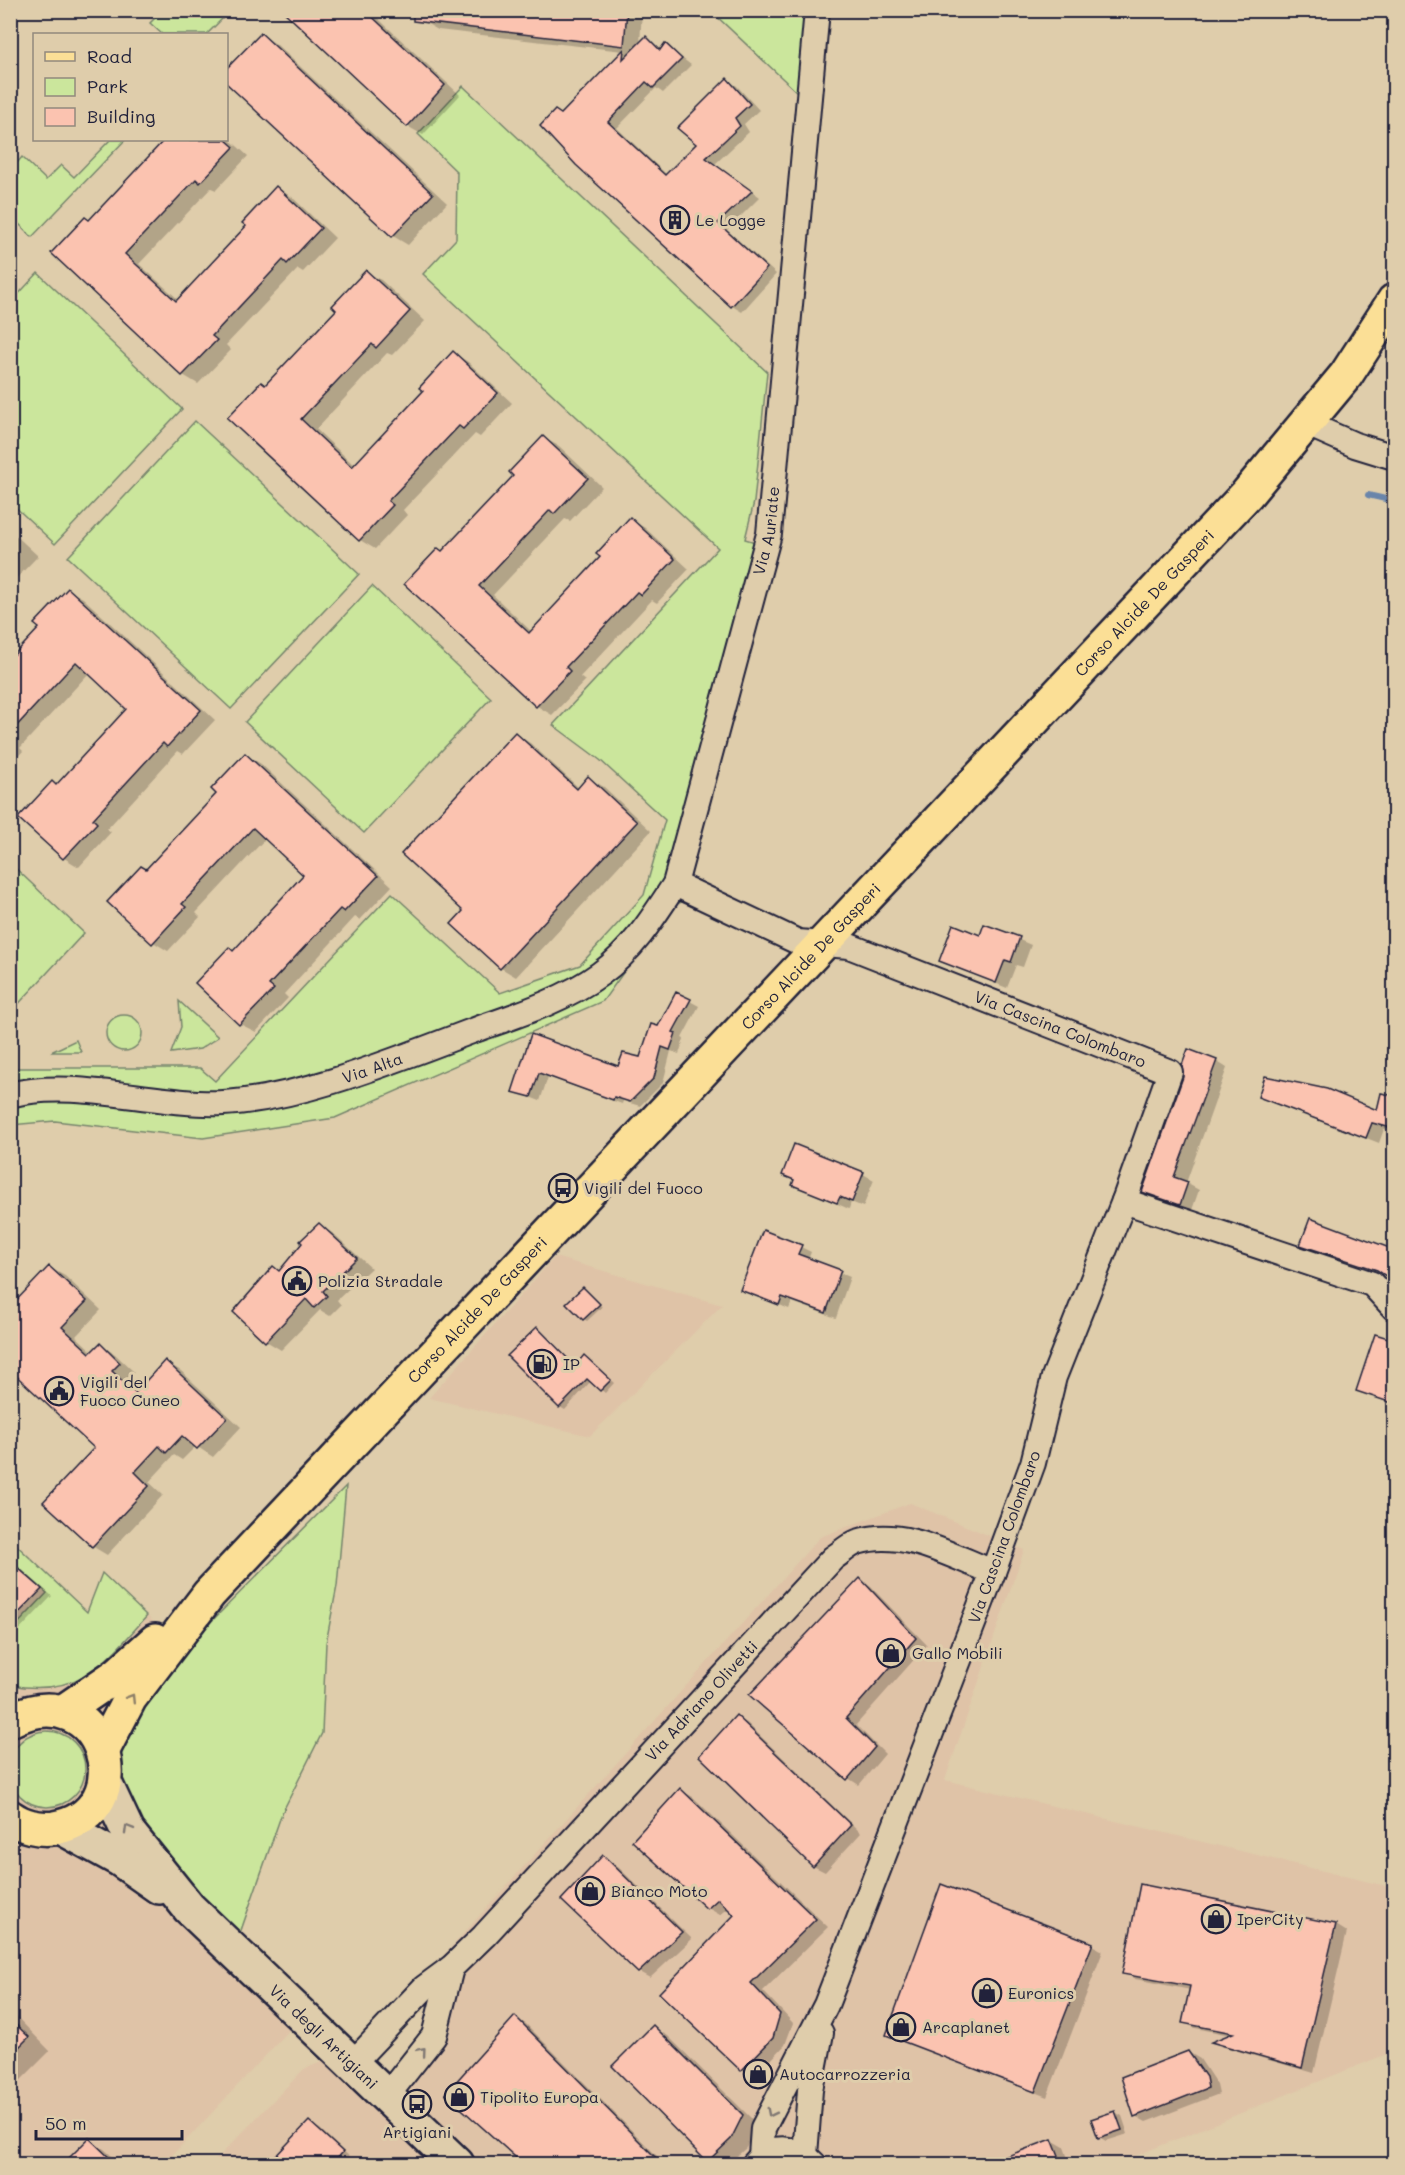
<svg xmlns="http://www.w3.org/2000/svg" width="1405" height="2175" font-family="Mali,sans-serif">
<style>
.built{fill:#dfc3a7}
.green{fill:#cbe69c;stroke:#76846c;stroke-width:1.5}
.shadow{fill:#0003}
.lines{fill:none;stroke-linecap:round;stroke-linejoin:round}
.stream{stroke:#6a85aa;stroke-width:6}
.building{fill:#fbc3b0;stroke:#22223b;stroke-width:1.5}
.street-casing{stroke:#22223b;stroke-width:28}
.secondary-casing{stroke:#22223b;stroke-width:38}
.primary-casing{stroke:#22223b;stroke-width:38}
.street{stroke:#dfcdab;stroke-width:24}
.secondary{stroke:#dfcdab;stroke-width:33}
.primary{stroke:#fbdf96;stroke-width:33}
.oneway{stroke:#8e8068}
.oneway2{stroke:#807873}
.labels{text-anchor:middle;stroke-width:6;stroke-linejoin:round;paint-order:stroke}
.poi-label{font-size:16px;fill:#22223b;stroke:#dfcdab;text-anchor:start}
.street-label{font-size:16px;fill:#22223b;stroke:#dfcdab}
</style>
<rect width="100%" height="100%" fill="#dfcdab"/>
<filter id="ink" filterUnits="userSpaceOnUse"><feTurbulence type="fractalNoise" baseFrequency=".0167" numOctaves="2"/><feDisplacementMap in="SourceGraphic" scale="12" xChannelSelector="R" yChannelSelector="G"/><feConvolveMatrix kernelMatrix="1 2 1 2 8 2 1 2 1" color-interpolation-filters="sRGB"/></filter>
<g filter="url(#ink)">
<!-- built -->
<g class="built">
<polygon points="555,1257 722,1305 590,1436 429,1398"/>
<polygon points="910,1503 1024,1550 945,1780 1394,1888 1394,2051 1135,2156 1138,2164 212,2164 304,2069 355,2049 390,2077 424,2038 435,2010 428,1973 820,1537"/>
<polygon points="10,1539 87,1612 102,1573 183,1650 129,1820 311,2007 164,2164 11,2164"/>
</g>
<!-- green -->
<g class="green">
<polygon points="162,11 162,10 230,11 207,34 162,34 150,23"/>
<polygon points="711,11 807,11 800,95"/>
<polygon points="463,86 767,372 754,502 745,539 772,547 682,902 671,906 603,1001 335,1118 203,1138 55,1121 11,1125 10,1070 15,1068 200,1068 215,1081 392,893 500,993 580,965 644,895 665,820 600,760 553,725 718,548 423,274 456,239 457,172 418,134"/>
<polygon points="110,140 125,140 32,237 11,216 11,170 22,157 46,180 61,165 74,177"/>
<polygon points="38,273 182,409 55,544 11,503 11,302"/>
<polygon points="195,421 359,574 231,709 68,557"/>
<polygon points="372,586 491,698 364,833 245,722"/>
<polygon points="11,864 84,933 11,1012 10,1012"/>
<polygon points="179,1001 218,1037 200,1049 171,1053 181,1027"/>
<circle cx="124" cy="1033" r="18"/>
<polygon points="76,1040 81,1052 51,1052"/>
<polygon points="346,1486 337,1586 326,1643 322,1733 282,1813 239,1936 129,1820 114,1779 118,1731 183,1650"/>
<path d="M10,1539L87,1612L102,1573L147,1616C106,1662 79,1698 11,1685V1631L47,1593L11,1561Z"/>
<circle cx="47" cy="1769" r="38"/>
</g>
<!-- shadow -->
<g class="shadow">
<polygon points="284,10 369,10 460,95 423,135 407,126"/>
<polygon points="413,10 642,10 640,44 646,38 662,50 665,45 691,65 663,93 656,88 617,128 667,175 698,144 727,80 737,86 759,110 744,124 749,132 715,164 760,197 727,230 776,274 742,312 732,306 562,116 623,51 438,30 422,21"/>
<polygon points="261,35 276,44 447,203 408,245 393,236 226,81"/>
<polygon points="226,136 248,156 216,190 211,188 139,264 179,300 248,226 277,188 292,197 335,238 303,272 298,269 226,345 231,350 198,384 183,375 53,253 90,221 161,145 158,140 226,140"/>
<polygon points="10,237 19,244 10,253"/>
<polygon points="366,272 381,280 425,321 392,355 387,353 316,429 355,466 425,391 453,353 468,362 512,403 480,437 475,434 403,510 407,515 375,549 360,540 266,386 338,310"/>
<polygon points="543,438 559,446 602,487 570,521 565,519 493,595 532,632 602,557 630,519 645,528 689,569 657,603 652,600 580,677 585,681 552,715 537,706 406,584 444,552 515,476"/>
<polygon points="10,530 38,556 10,585"/>
<polygon points="68,590 83,598 215,720 183,754 178,751 107,829 111,832 79,867 64,858 20,818 57,786 129,709 89,673 20,748 23,751 10,765 10,661 41,628"/>
<polygon points="515,734 530,743 579,788 588,778 604,787 651,831 516,977 501,968 465,911"/>
<polygon points="246,755 261,764 392,886 360,920 355,917 284,994 288,998 256,1032 240,1024 197,983 234,952 305,875 266,838 196,913 200,917 168,951 153,942 147,870 218,794"/>
<polygon points="985,925 1031,945 1023,967 1016,965 1007,988 941,961 981,937"/>
<polygon points="677,994 699,1006 682,1038 684,1039 679,1054 671,1051 663,1083 640,1106 623,1101 622,1104 548,1077 540,1101 514,1091 531,1036 619,1068 641,1059"/>
<polygon points="1216,1061 1227,1068 1186,1183 1199,1190 1192,1210 1144,1191"/>
<polygon points="1260,1096 1378,1112 1394,1098 1394,1132 1384,1129 1379,1143"/>
<polygon points="863,1174 874,1180 863,1207 851,1202 849,1209 794,1185"/>
<polygon points="319,1225 334,1234 371,1268 337,1300 341,1305 330,1316 320,1310 281,1350 266,1341 235,1312 280,1272"/>
<polygon points="1394,1234 1394,1282 1384,1274 1314,1251 1301,1244 1389,1249"/>
<polygon points="801,1247 811,1252 808,1260 850,1277 836,1318 792,1302 789,1309 742,1289"/>
<polygon points="50,1268 65,1276 101,1310 76,1336 93,1352 100,1345 115,1354 134,1372 126,1380 138,1392 166,1362 181,1371 241,1427 213,1457 196,1446 182,1460 174,1455 149,1482 163,1495 107,1555 92,1546 96,1448 10,1368"/>
<polygon points="586,1291 602,1307 587,1321 584,1319"/>
<polygon points="538,1329 576,1367 589,1360 614,1383 605,1393 591,1381 565,1410 560,1407 509,1356"/>
<polygon points="1394,1342 1394,1405 1358,1390"/>
<polygon points="10,1560 52,1596 10,1640"/>
<polygon points="860,1580 871,1587 927,1645 856,1725 885,1754 859,1785 848,1778 751,1695"/>
<polygon points="736,1717 747,1723 861,1833 825,1872 813,1866"/>
<polygon points="680,1790 693,1797 828,1927 763,1991 793,2023 785,2045 755,2077 742,2069 736,1915 729,1908 720,1915 708,1908"/>
<polygon points="604,1857 615,1864 692,1939 650,1978 639,1972"/>
<polygon points="1141,1886 1336,1925 1347,1932 1314,2073 1224,2047 1214,2042 1230,2035 1195,2028 1184,2022 1191,1990 1135,1979 1124,1973"/>
<polygon points="1092,1945 1103,1951 1047,2097 888,2035"/>
<polygon points="10,2010 50,2051 10,2091"/>
<polygon points="515,2018 526,2024 665,2164 525,2164 447,2093"/>
<polygon points="653,2027 668,2036 757,2124 746,2148 728,2164 715,2164 708,2160"/>
<polygon points="1188,2052 1200,2059 1217,2085 1219,2094 1146,2122 1135,2116"/>
<polygon points="1115,2112 1122,2116 1128,2134 1106,2141 1099,2137"/>
<polygon points="309,2123 320,2129 353,2160 349,2164 270,2164"/>
<polygon points="89,2140 104,2149 121,2164 65,2164"/>
<polygon points="1052,2140 1064,2147 1070,2164 1018,2164 1014,2155"/>
</g>
<g class="lines">
<!-- stream -->
<polyline class="stream" points="1368,495 1394,501"/>
</g>
<!-- building -->
<g class="building">
<polygon points="282,10 365,10 445,85 407,127"/>
<polygon points="413,10 627,10 624,46 413,21"/>
<polygon points="261,33 433,194 392,237 226,83 226,69"/>
<polygon points="646,36 660,50 665,43 682,59 653,88 646,82 608,122 665,175 696,144 677,128 727,78 750,104 735,118 740,126 706,158 752,191 718,223 767,268 731,307 576,165 540,126 555,110 561,114 624,49 623,59"/>
<polygon points="164,140 226,140 234,147 200,183 196,179 125,254 176,301 246,226 242,223 276,186 321,228 287,264 283,260 212,336 217,340 182,376 51,253 85,217 89,220"/>
<polygon points="366,270 410,311 376,348 372,344 301,419 352,467 423,391 419,388 453,351 498,393 463,429 459,426 388,501 393,505 359,541 227,418 261,382 265,385 336,310 332,306"/>
<polygon points="543,436 588,478 554,514 550,510 479,586 529,633 600,557 596,554 630,517 675,559 641,595 637,592 566,667 570,671 536,707 404,584 438,548 442,551 513,476 509,472"/>
<polygon points="68,588 201,710 167,747 163,743 93,819 97,823 63,859 18,818 52,781 56,785 126,709 76,662 10,733 10,659 39,628 34,624"/>
<polygon points="515,732 577,789 588,776 637,822 500,969 451,924 463,911 401,854"/>
<polygon points="245,753 378,876 344,912 340,909 269,985 274,989 239,1025 195,983 229,947 233,951 303,875 253,828 182,904 186,907 152,944 107,902 141,866 146,869 216,794 211,789"/>
<polygon points="953,924 980,935 984,924 1020,937 1011,962 1005,960 996,983 939,961"/>
<polygon points="676,992 691,999 673,1032 676,1033 670,1050 662,1047 654,1078 630,1102 614,1097 613,1100 539,1073 531,1097 512,1092 531,1034 618,1066 623,1053 640,1057 651,1024 658,1026"/>
<polygon points="1188,1049 1217,1060 1174,1177 1188,1182 1180,1205 1142,1192 1183,1077 1182,1065"/>
<polygon points="1265,1076 1327,1089 1377,1110 1381,1093 1395,1096 1395,1129 1372,1123 1366,1138 1258,1097"/>
<polygon points="794,1144 864,1172 852,1202 840,1197 837,1203 792,1185 794,1180 782,1175"/>
<polygon points="1310,1218 1395,1250 1395,1282 1377,1270 1300,1245"/>
<polygon points="319,1223 357,1258 323,1291 327,1296 314,1308 306,1299 265,1342 233,1312 273,1266 279,1271 302,1243 300,1241"/>
<polygon points="763,1230 802,1245 798,1254 841,1270 826,1313 782,1297 779,1305 740,1290"/>
<polygon points="49,1266 87,1301 62,1327 90,1353 100,1343 120,1363 112,1371 135,1393 165,1360 227,1418 197,1449 182,1436 166,1453 159,1446 135,1472 149,1486 92,1547 43,1502 94,1448 10,1370 10,1307"/>
<polygon points="583,1287 600,1304 583,1320 566,1303"/>
<polygon points="537,1327 575,1366 584,1355 611,1380 600,1391 587,1379 559,1408 507,1356"/>
<polygon points="1375,1334 1395,1340 1395,1404 1356,1391"/>
<polygon points="10,1561 42,1589 10,1622"/>
<polygon points="860,1578 916,1638 846,1718 875,1747 847,1780 749,1695"/>
<polygon points="736,1715 851,1825 813,1867 699,1756"/>
<polygon points="680,1788 816,1919 751,1983 780,2014 773,2038 741,2071 659,1993 734,1915 718,1899 707,1909 632,1841"/>
<polygon points="603,1855 682,1932 638,1973 561,1900"/>
<polygon points="941,1884 1093,1943 1035,2092 886,2035"/>
<polygon points="1140,1884 1336,1924 1302,2068 1211,2042 1233,2033 1182,2023 1190,1986 1122,1974"/>
<polygon points="515,2016 662,2164 523,2164 445,2094"/>
<polygon points="10,2019 29,2037 10,2056"/>
<polygon points="653,2025 743,2115 731,2139 707,2162 612,2066"/>
<polygon points="1188,2051 1206,2077 1208,2088 1134,2117 1121,2077"/>
<polygon points="1115,2111 1122,2130 1098,2138 1091,2119"/>
<polygon points="309,2121 343,2152 332,2164 268,2164"/>
<polygon points="89,2138 116,2164 63,2164"/>
<polygon points="1052,2139 1062,2164 989,2164 989,2163"/>
</g>
<g class="lines">
<!-- street casing -->
<g class="street-casing">
<g id="street">
<polyline points="1305,423 1355,445 1394,457"/>
<path id="s1" d="M675,884L798,942L849,946L1170,1072L1124,1201L1054,1377L1033,1463L993,1572L826,2005L763,2128L761,2156"/>
<path id="s2" d="M10,1095C74,1078 156,1106 223,1103C302,1099 397,1059 472,1031C514,1016 563,1001 600,974C633,950 653,918 675,884L769,534L817,10"/>
<polyline points="1124,1201 1372,1284 1394,1308"/>
<path id="s3" d="M351,2065L424,1988L451,1968L484,1936L833,1558C841,1553 849,1545 857,1542C903,1527 951,1556 993,1572"/>
<polyline points="386,2097 434,2036 451,1968"/>
<polyline points="805,2155 810,2090 821,2033"/>
<path d="M754,2164C771,2143 797,2146 814,2164"/>
</g>
</g>
<!-- secondary casing -->
<g class="secondary-casing">
<g id="secondary">
<path id="s4" d="M105,1783L128,1832L189,1908L457,2164"/>
<polyline points="61,1827 119,1859 159,1887"/>
</g>
</g>
<!-- primary casing -->
<g class="primary-casing">
<g id="primary">
<polyline points="64,1711 118,1674 155,1641"/>
<path d="M10,1720C105,1672 145,1813 54,1828C39,1830 22,1826 10,1817"/>
<path id="s5" d="M103,1750L130,1698L209,1594L1247,494L1346,375L1394,301"/>
</g>
</g>
<!-- street -->
<use href="#street" class="street"/>
<!-- secondary -->
<use href="#secondary" class="secondary"/>
<!-- primary -->
<use href="#primary" class="primary"/>
</g>
<!-- one-way arrows -->
<defs><path id="oneway-chevron" d="M-2-3.5L2.5 0L-2 3.5" fill="none" stroke-width="1.6" stroke-linecap="round" stroke-linejoin="round" transform="scale(1.5)"/></defs>
<use class="oneway" href="#oneway-chevron" transform="translate(131 1698) rotate(-58)"/>
<g class="oneway2">
<use href="#oneway-chevron" transform="translate(128 1829) rotate(-120)"/>
<use href="#oneway-chevron" transform="translate(422 2051) rotate(-50)"/>
<use href="#oneway-chevron" transform="translate(771 2113) rotate(117)"/>
</g>
</g>
<!-- icons -->
<defs>
<g id="building-ring" transform="scale(1.5)"><circle r="9.5" fill="#dfcdab" stroke="#22223b" stroke-width="1.5"/><path d="M-4-6H4V6H1V3H-1V6H-4ZM-2.5-4.3h1.7v1.8h-1.7ZM.8-4.3h1.7v1.8H.8ZM-2.5-1h1.7V.8h-1.7ZM.8-1h1.7V.8H.8Z" fill="#22223b"/></g>
<g id="bus-ring" transform="scale(1.5)"><circle r="9.5" fill="#dfcdab" stroke="#22223b" stroke-width="1.5"/><path d="M-5-6H5V4H4V6H2V4H-2V6H-4V4H-5ZM-3.5-4V0h7V-4ZM-3.5 1.2v1.5H-2V1.2ZM2 1.2v1.5H3.5V1.2Z" fill="#22223b"/></g>
<g id="civic-ring" transform="scale(1.5)"><circle r="9.5" fill="#dfcdab" stroke="#22223b" stroke-width="1.5"/><path d="M-.6-6.5H3V-4.5H.6V-3L4-1V1h2V6H-6V1h2V-1L-.6-3ZM-1.2 2.5V6h2.4V2.5Z" fill="#22223b"/></g>
<g id="fuel-ring" transform="scale(1.5)"><circle r="9.5" fill="#dfcdab" stroke="#22223b" stroke-width="1.5"/><path d="M-5.5-6h7V0h2V4h1.3V-2.5L3-4.5l.8-.8L6-3V5H2.5V1h-1V6h-7ZM-4.2-4.7v3.2H.2V-4.7Z" fill="#22223b"/></g>
<g id="shop-ring" transform="scale(1.5)"><circle r="9.5" fill="#dfcdab" stroke="#22223b" stroke-width="1.5"/><path d="M-5-2.5h2.3a2.7 3.5 0 0 1 5.4 0H5L5.5 6h-11ZM-1.5-2.5h3a1.5 2.3 0 0 0-3 0Z" fill="#22223b"/></g>
</defs>
<g fill-rule="evenodd">
<use href="#building-ring" x="675" y="220"/>
<use href="#bus-ring" x="563" y="1188"/>
<use href="#civic-ring" x="297" y="1281"/>
<use href="#fuel-ring" x="542" y="1364"/>
<use href="#civic-ring" x="59" y="1391"/>
<use href="#shop-ring" x="891" y="1653"/>
<use href="#shop-ring" x="590" y="1891"/>
<use href="#shop-ring" x="1216" y="1919"/>
<use href="#shop-ring" x="987" y="1993"/>
<use href="#shop-ring" x="901" y="2027"/>
<use href="#shop-ring" x="758" y="2074"/>
<use href="#shop-ring" x="459" y="2097"/>
<use href="#bus-ring" x="417" y="2104"/>
</g>
<g class="labels">
<!-- poi labels -->
<g class="poi-label">
<text x="696" y="226">Le Logge</text>
<text x="584" y="1194">Vigili del Fuoco</text>
<text x="318" y="1287">Polizia Stradale</text>
<text x="563" y="1370">IP</text>
<text x="80" y="1388">Vigili del<tspan x="80" dy="18">Fuoco Cuneo</tspan></text>
<text x="912" y="1659">Gallo Mobili</text>
<text x="611" y="1897">Bianco Moto</text>
<text x="1237" y="1925">IperCity</text>
<text x="1008" y="1999">Euronics</text>
<text x="922" y="2033">Arcaplanet</text>
<text x="779" y="2080">Autocarrozzeria</text>
<text x="480" y="2103">Tipolito Europa</text>
<text x="417" y="2138" text-anchor="middle">Artigiani</text>
</g>
<!-- street labels -->
<g class="street-label">
<text dy="6" stroke="none"><textPath href="#s2" startOffset="1098">Via Auriate</textPath></text>
<text dy="6" stroke="none"><textPath href="#s5" startOffset="1552">Corso Alcide De Gasperi</textPath></text>
<text dy="6" stroke="none"><textPath href="#s5" startOffset="1066">Corso Alcide De Gasperi</textPath></text>
<text dy="6" stroke="none"><textPath href="#s1" startOffset="414">Via Cascina Colombaro</textPath></text>
<text dy="6" stroke="none"><textPath href="#s2" startOffset="368">Via Alta</textPath></text>
<text dy="6" stroke="none"><textPath href="#s5" startOffset="580">Corso Alcide De Gasperi</textPath></text>
<text transform="translate(1004 1537) rotate(-70)" y="6">Via Cascina Colombaro</text>
<text dy="6" stroke="none"><textPath href="#s3" startOffset="506">Via Adriano Olivetti</textPath></text>
<text dy="6" stroke="none"><textPath href="#s4" startOffset="338">Via degli Artigiani</textPath></text>
</g>
</g>
<!-- margin -->
<rect width="1405" height="2175" fill="none" stroke="#dfcdab" stroke-width="36"/>
<rect x="18" y="18" width="1369" height="2139" fill="none" stroke="#22223b" stroke-width="2" filter="url(#ink)"/>
<!-- legend -->
<rect x="33" y="33" width="195" height="108" fill="#dfcdab" stroke="#93897e" stroke-width="1.5"/>
<rect x="45" y="52" width="30" height="9" fill="#fbdf96" stroke="#93897e" stroke-width="1.5"/>
<text x="87" y="63" font-size="18" fill="#22223b">Road</text>
<rect x="45" y="78" width="30" height="18" fill="#cbe69c" stroke="#93897e" stroke-width="1.5"/>
<text x="87" y="93" font-size="18" fill="#22223b">Park</text>
<rect x="45" y="108" width="30" height="18" fill="#fbc3b0" stroke="#93897e" stroke-width="1.5"/>
<text x="87" y="123" font-size="18" fill="#22223b">Building</text>
<!-- scale -->
<path d="M36 2130v9h146v-9" fill="none" stroke="#22223b" stroke-width="3"/>
<text x="45" y="2130" font-size="18" fill="#22223b" stroke="#dfcdab" stroke-width="4.5" paint-order="stroke">50 m</text>
</svg>
